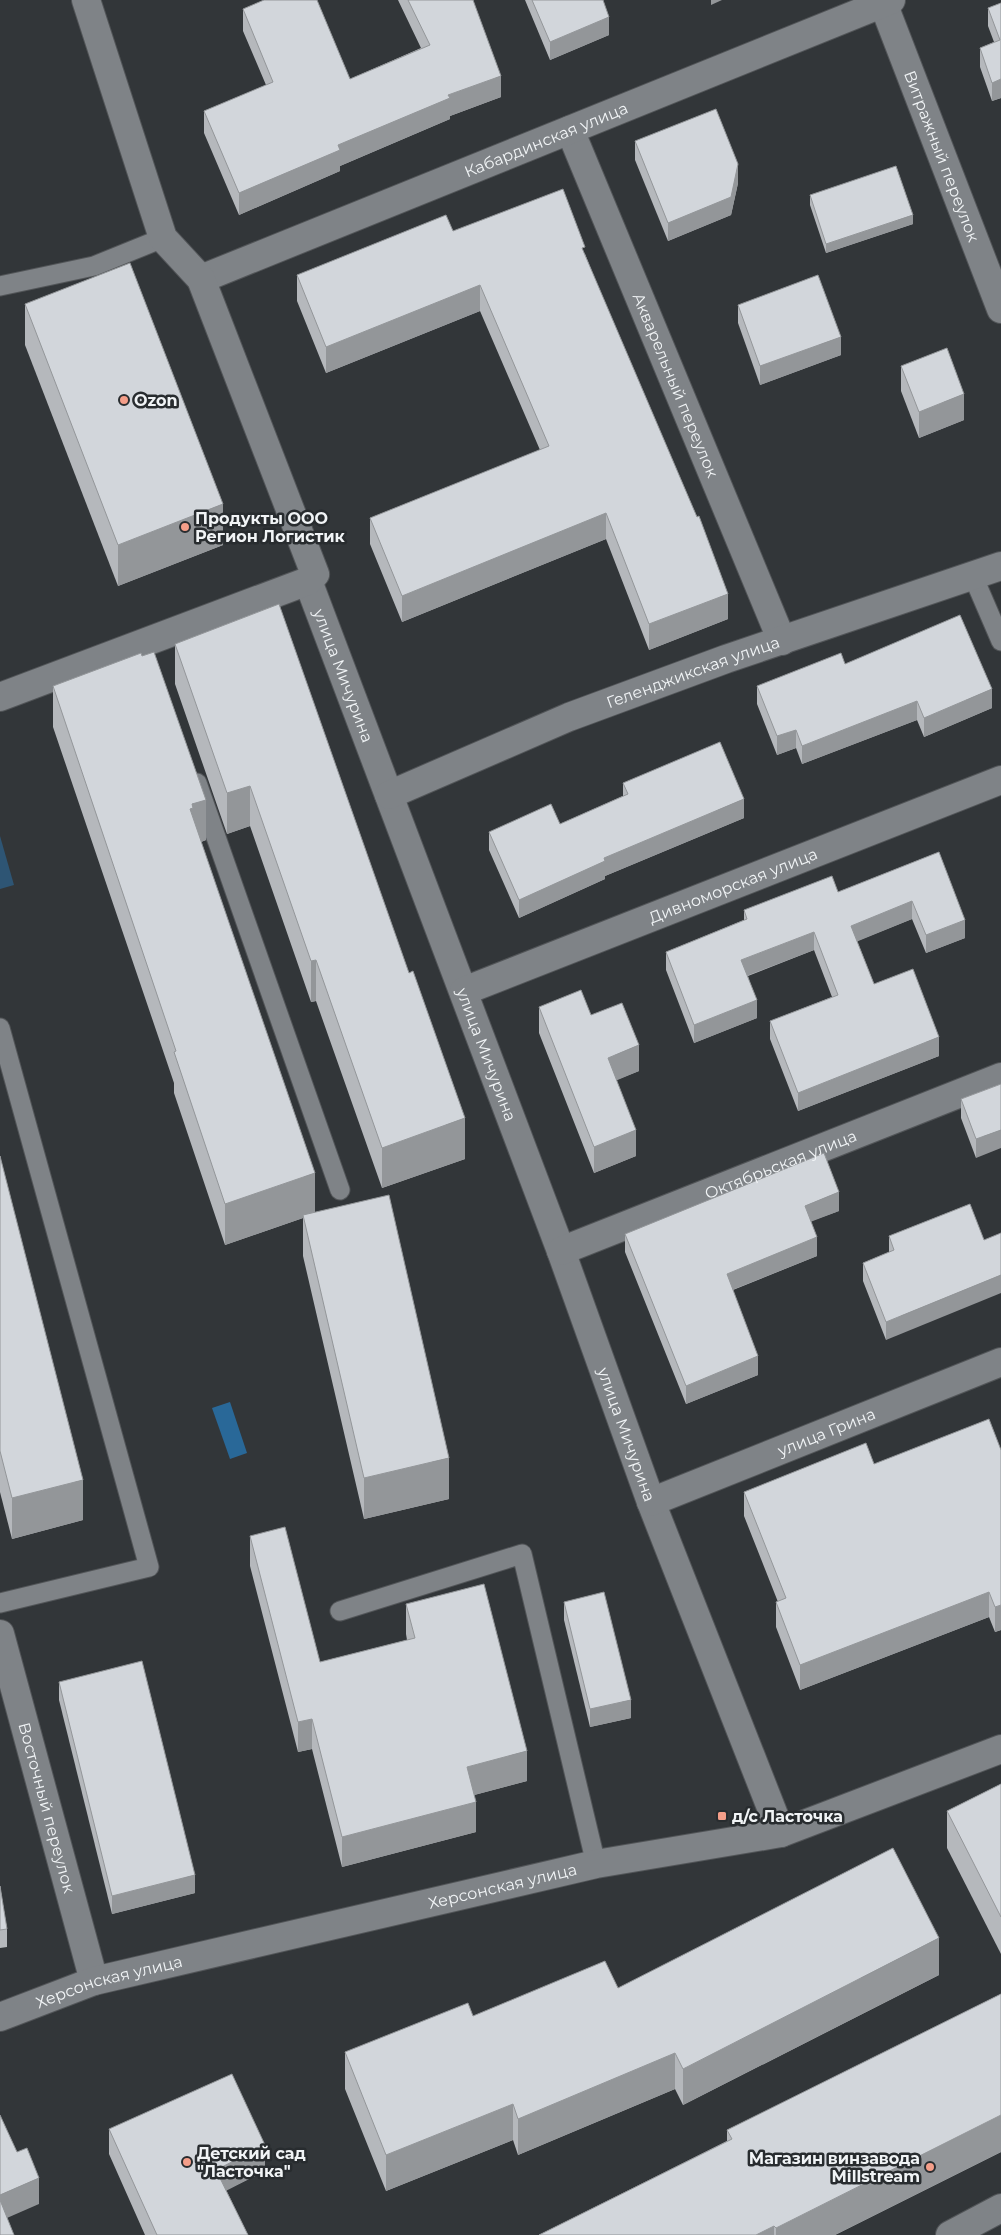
<svg xmlns="http://www.w3.org/2000/svg" width="1001" height="2235" font-family="Montserrat,sans-serif">
<style>
.green{fill:#2e5574}
.water{fill:#296898}
.lines{fill:none;stroke-linecap:round;stroke-linejoin:round}
.service-casing{stroke:#525558;stroke-width:21}
.minor-casing{stroke:#525558;stroke-width:30}
.tertiary-casing{stroke:#525558;stroke-width:30}
.service{stroke:#7f8387;stroke-width:19}
.minor{stroke:#7f8387;stroke-width:28}
.tertiary{stroke:#7f8387;stroke-width:28}
.wall{fill:#b5b8bc}
.shaded-wall{fill:#939699}
.building{fill:#d2d6db;stroke:#939699}
.poi-dot{fill:#f49e89;stroke:#282c2f;stroke-width:2}
.labels{text-anchor:middle;stroke-width:5;stroke-linejoin:round;paint-order:stroke}
.street-label{font-size:16px;fill:#f1f4f6;stroke:#282c2f}
.poi-label{font-size:16px;font-weight:bold;fill:#f1f4f6;stroke:#282c2f;text-anchor:start}
</style>
<rect width="100%" height="100%" fill="#323639"/>
<!-- green -->
<polygon class="green" points="0,836 14,885 0,889"/>
<!-- water -->
<polygon class="water" points="230,1402 247,1453 230,1459 212,1408"/>
<g class="lines">
<!-- service casing -->
<g class="service-casing">
<g id="service">
<polyline points="0,286 94,266 163,238"/>
<polyline points="973,576 1001,641"/>
<polyline points="197,783 340,1190"/>
<polyline points="0,1028 149,1567 0,1603"/>
<polyline points="340,1611 522,1554 596,1864"/>
</g>
</g>
<!-- minor casing -->
<g class="minor-casing">
<g id="minor">
<path id="s1" d="M883,3L1001,309"/>
<path id="s2" d="M570,130L782,641"/>
<path id="s3" d="M201,279L891,0"/>
<path id="s4" d="M308,581L561,1251L651,1502L781,1833"/>
<polyline points="0,697 308,581 315,574 201,279 163,238 86,0"/>
<path id="s5" d="M389,795L569,717L726,659L1001,566"/>
<path id="s6" d="M464,991L1001,780"/>
<path id="s7" d="M561,1251L1001,1077"/>
<path id="s8" d="M651,1502L1001,1362"/>
<path id="s9" d="M0,1634L94,1981"/>
<path id="s10" d="M0,2017L94,1981L596,1864L781,1833L1001,1749"/>
</g>
</g>
<!-- tertiary casing -->
<g class="tertiary-casing">
<polyline id="tertiary" points="950,2235 1001,2208"/>
</g>
<!-- service -->
<use href="#service" class="service"/>
<!-- minor -->
<use href="#minor" class="minor"/>
<!-- tertiary -->
<use href="#tertiary" class="tertiary"/>
</g>
<!-- wall -->
<g class="wall">
<polygon points="398,0 473,0 501,97 450,116 450,119 340,166 340,171 239,215 204,133 204,111 266,85 243,31 243,9 350,79 421,48"/>
<polygon points="525,0 603,0 609,35 550,60"/>
<polygon points="1001,3 1001,98 992,101 980,67 980,48 994,42 988,26 988,8"/>
<polygon points="635,141 738,183 731,215 668,241 635,160"/>
<polygon points="810,195 913,224 826,253 810,205"/>
<polygon points="453,231 585,254 728,619 649,650 606,539 402,622 370,544 370,518 540,450 480,311 326,373 297,301 297,275"/>
<polygon points="25,304 223,545 118,586 25,345"/>
<polygon points="738,305 841,355 760,385 738,323"/>
<polygon points="901,366 964,420 919,438 901,391"/>
<polygon points="175,644 465,1159 382,1188 316,1001 311,1002 250,826 227,834 175,684"/>
<polygon points="845,664 992,708 924,737 917,720 802,764 796,748 777,755 757,704 757,686"/>
<polygon points="53,686 206,840 201,842 315,1212 449,1499 364,1519 303,1256 303,1218 225,1245 174,1093 174,1083 53,727"/>
<polygon points="623,783 744,818 605,876 605,879 519,918 489,850 489,832 560,824 623,796"/>
<polygon points="939,852 965,938 926,953 912,919 857,941 874,984 939,1056 798,1111 770,1039 770,1021 832,997 814,950 748,976 757,1018 694,1043 666,970 666,952 744,920 744,910 838,892"/>
<polygon points="539,1007 639,1071 616,1080 636,1156 594,1173 539,1033"/>
<polygon points="1001,1084 976,1158 961,1118 961,1099"/>
<polygon points="0,1156 83,1520 12,1539 0,1492"/>
<polygon points="970,1204 886,1340 863,1281 863,1263 889,1252 889,1236"/>
<polygon points="839,1211 811,1221 817,1256 733,1290 758,1375 686,1404 625,1252 625,1234"/>
<polygon points="1001,1450 1001,1630 995,1632 989,1617 800,1690 776,1627 776,1602 778,1602 744,1516 744,1492 874,1464"/>
<polygon points="250,1536 320,1662 407,1640 406,1634 406,1604 527,1781 474,1795 476,1832 342,1867 312,1749 298,1752 250,1566"/>
<polygon points="564,1602 631,1718 590,1727 564,1620"/>
<polygon points="59,1682 195,1893 112,1914 59,1700"/>
<polygon points="1001,1784 1001,1954 947,1848 947,1811"/>
<polygon points="0,1886 7,1929 7,1947 0,1948"/>
<polygon points="939,1975 683,2105 675,2089 518,2155 513,2140 386,2191 345,2089 345,2052 473,2016 618,1988"/>
<polygon points="1001,1994 1001,2152 835,2235 539,2235 727,2141 727,2130"/>
<polygon points="109,2129 265,2171 226,2190 248,2235 145,2235 109,2154"/>
</g>
<!-- shaded-wall -->
<g class="shaded-wall">
<polygon points="711,0 722,0 711,5"/>
<polygon points="609,17 609,35 550,60 550,42"/>
<polygon points="501,76 501,97 450,116 450,119 340,166 340,171 239,215 239,193 338,145 448,95"/>
<polygon points="1001,79 1001,98 992,101 992,83"/>
<polygon points="738,164 738,183 731,215 668,241 668,223"/>
<polygon points="913,215 913,224 826,253 826,244"/>
<polygon points="480,285 480,311 326,373 326,347"/>
<polygon points="841,337 841,355 760,385 760,366"/>
<polygon points="964,394 964,420 919,438 919,412"/>
<polygon points="223,504 223,545 118,586 118,545"/>
<polygon points="606,513 606,539 402,622 402,596"/>
<polygon points="728,594 728,619 649,650 649,624"/>
<polygon points="992,689 992,708 924,737 924,718"/>
<polygon points="917,701 917,720 802,764 802,746"/>
<polygon points="796,730 796,748 777,755 777,736"/>
<polygon points="250,786 250,826 227,834 227,793"/>
<polygon points="744,799 744,818 605,876 605,879 519,918 519,900 604,858"/>
<polygon points="206,800 206,840 193,845 190,809 192,804"/>
<polygon points="912,901 912,919 851,944 851,926"/>
<polygon points="965,920 965,938 926,953 926,935"/>
<polygon points="814,932 814,950 741,978 741,960"/>
<polygon points="316,960 316,1001 311,1002 311,961"/>
<polygon points="757,1000 757,1018 694,1043 694,1025"/>
<polygon points="939,1037 939,1056 798,1111 798,1093"/>
<polygon points="639,1045 639,1071 608,1084 608,1058"/>
<polygon points="465,1118 465,1159 382,1188 382,1148"/>
<polygon points="636,1130 636,1156 594,1173 594,1147"/>
<polygon points="1001,1130 1001,1148 976,1158 976,1139"/>
<polygon points="315,1173 315,1214 303,1215 303,1218 225,1245 225,1204"/>
<polygon points="839,1192 839,1211 805,1224 805,1206"/>
<polygon points="817,1237 817,1256 727,1292 727,1274"/>
<polygon points="1001,1275 1001,1293 886,1340 886,1322"/>
<polygon points="758,1356 758,1375 686,1404 686,1386"/>
<polygon points="449,1458 449,1499 364,1519 364,1478"/>
<polygon points="83,1480 83,1520 12,1539 12,1498"/>
<polygon points="989,1592 989,1617 800,1690 800,1665"/>
<polygon points="1001,1605 1001,1630 995,1632 995,1607"/>
<polygon points="631,1700 631,1718 590,1727 590,1709"/>
<polygon points="312,1719 312,1749 298,1752 298,1722"/>
<polygon points="527,1751 527,1781 467,1797 467,1767"/>
<polygon points="476,1802 476,1832 342,1867 342,1837"/>
<polygon points="195,1875 195,1893 112,1914 112,1896"/>
<polygon points="939,1938 939,1975 683,2105 683,2069"/>
<polygon points="675,2053 675,2089 518,2155 518,2119"/>
<polygon points="513,2104 513,2140 386,2191 386,2155"/>
<polygon points="1001,2115 1001,2152 835,2235 776,2235 776,2228"/>
<polygon points="265,2145 265,2171 216,2196 216,2170"/>
<polygon points="39,2178 39,2204 0,2221 0,2195"/>
<polygon points="774,2226 774,2235 756,2235"/>
</g>
<!-- building -->
<g class="building">
<polygon points="264,0 317,0 350,79 430,45 408,0 473,0 501,76 448,95 450,98 338,145 340,150 239,193 204,111 273,82 243,9"/>
<polygon points="532,0 603,0 609,17 550,42"/>
<polygon points="1001,3 1001,79 992,83 980,48 1000,40 988,8"/>
<polygon points="716,109 738,164 731,197 668,223 635,141"/>
<polygon points="896,166 913,215 826,244 810,195"/>
<polygon points="563,189 585,247 582,248 697,517 699,516 728,594 649,624 606,513 402,596 370,518 549,446 480,285 326,347 297,275 446,215 453,231"/>
<polygon points="130,263 223,504 118,545 25,304"/>
<polygon points="818,275 841,337 760,366 738,305"/>
<polygon points="947,348 964,394 919,412 901,366"/>
<polygon points="279,604 409,973 413,971 465,1118 382,1148 316,960 311,961 250,786 227,793 175,644"/>
<polygon points="960,615 992,689 924,718 917,701 802,746 796,730 777,736 757,686 841,653 845,664"/>
<polygon points="154,652 206,800 192,804 193,808 190,809 315,1173 225,1204 174,1052 176,1051 53,686 141,653 142,656"/>
<polygon points="720,742 744,799 604,858 605,861 519,900 489,832 551,804 560,824 628,794 623,783"/>
<polygon points="939,852 965,920 926,935 912,901 851,926 874,984 913,969 939,1037 798,1093 770,1021 838,995 814,932 741,960 757,1000 694,1025 666,952 747,919 744,910 832,876 838,892"/>
<polygon points="581,990 591,1015 622,1003 639,1045 608,1058 636,1130 594,1147 539,1007"/>
<polygon points="1001,1084 1001,1130 976,1139 961,1099"/>
<polygon points="824,1153 839,1192 805,1206 817,1237 727,1274 758,1356 686,1386 625,1234"/>
<polygon points="0,1156 83,1480 12,1498 0,1451"/>
<polygon points="389,1195 449,1458 364,1478 303,1215"/>
<polygon points="970,1204 984,1240 1001,1233 1001,1275 886,1322 863,1263 894,1250 889,1236"/>
<polygon points="989,1419 1001,1450 1001,1605 995,1607 989,1592 800,1665 776,1602 786,1598 744,1492 866,1443 874,1464"/>
<polygon points="285,1527 320,1662 415,1638 406,1604 484,1584 527,1751 467,1767 476,1802 342,1837 312,1719 298,1722 250,1536"/>
<polygon points="604,1592 631,1700 590,1709 564,1602"/>
<polygon points="142,1661 195,1875 112,1896 59,1682"/>
<polygon points="1001,1784 1001,1917 947,1811"/>
<polygon points="893,1848 939,1938 683,2069 675,2053 518,2119 513,2104 386,2155 345,2052 468,2003 473,2016 605,1961 618,1988"/>
<polygon points="0,1886 7,1929 0,1930"/>
<polygon points="1001,1994 1001,2115 776,2228 774,2226 756,2235 539,2235 732,2139 727,2130"/>
<polygon points="232,2074 265,2145 216,2170 248,2235 157,2235 109,2129"/>
<polygon points="0,2115 17,2152 27,2148 39,2178 0,2195"/>
<polygon points="0,2200 14,2235 0,2235"/>
</g>
<!-- markers -->
<g class="poi-dot">
<circle cx="124" cy="400" r="5"/>
<circle cx="185" cy="527" r="5"/>
<rect x="717" y="1811" width="10" height="10" rx="2.5"/>
<circle cx="187" cy="2162" r="5"/>
<circle cx="930" cy="2167" r="5"/>
</g>
<g class="labels">
<!-- street labels -->
<g class="street-label">
<text dy="6" stroke="none"><textPath href="#s3" startOffset="372">Кабардинская улица</textPath></text>
<text dy="6" stroke="none"><textPath href="#s1" startOffset="164">Витражный переулок</textPath></text>
<text dy="6" stroke="none"><textPath href="#s2" startOffset="276">Акварельный переулок</textPath></text>
<text dy="6" stroke="none"><textPath href="#s5" startOffset="328">Геленджикская улица</textPath></text>
<text dy="6" stroke="none"><textPath href="#s4" startOffset="101">улица Мичурина</textPath></text>
<text dy="6" stroke="none"><textPath href="#s6" startOffset="289">Дивноморская улица</textPath></text>
<text dy="6" stroke="none"><textPath href="#s4" startOffset="506">улица Мичурина</textPath></text>
<text dy="6" stroke="none"><textPath href="#s7" startOffset="236">Октябрьская улица</textPath></text>
<text dy="6" stroke="none"><textPath href="#s8" startOffset="189">улица Грина</textPath></text>
<text dy="6" stroke="none"><textPath href="#s4" startOffset="911">улица Мичурина</textPath></text>
<text dy="6" stroke="none"><textPath href="#s9" startOffset="180">Восточный переулок</textPath></text>
<text dy="6" stroke="none"><textPath href="#s10" startOffset="520">Херсонская улица</textPath></text>
<text dy="6" stroke="none"><textPath href="#s10" startOffset="115">Херсонская улица</textPath></text>
</g>
<!-- poi labels -->
<g class="poi-label">
<text x="134" y="406">Ozon</text>
<text x="195" y="524">Продукты ООО<tspan x="195" dy="18">Регион Логистик</tspan></text>
<text x="732" y="1822">д/с Ласточка</text>
<text x="197" y="2159">Детский сад<tspan x="197" dy="18">"Ласточка"</tspan></text>
<text x="920" y="2164" text-anchor="end">Магазин винзавода<tspan x="920" dy="18">Millstream</tspan></text>
</g>
</g>
</svg>
